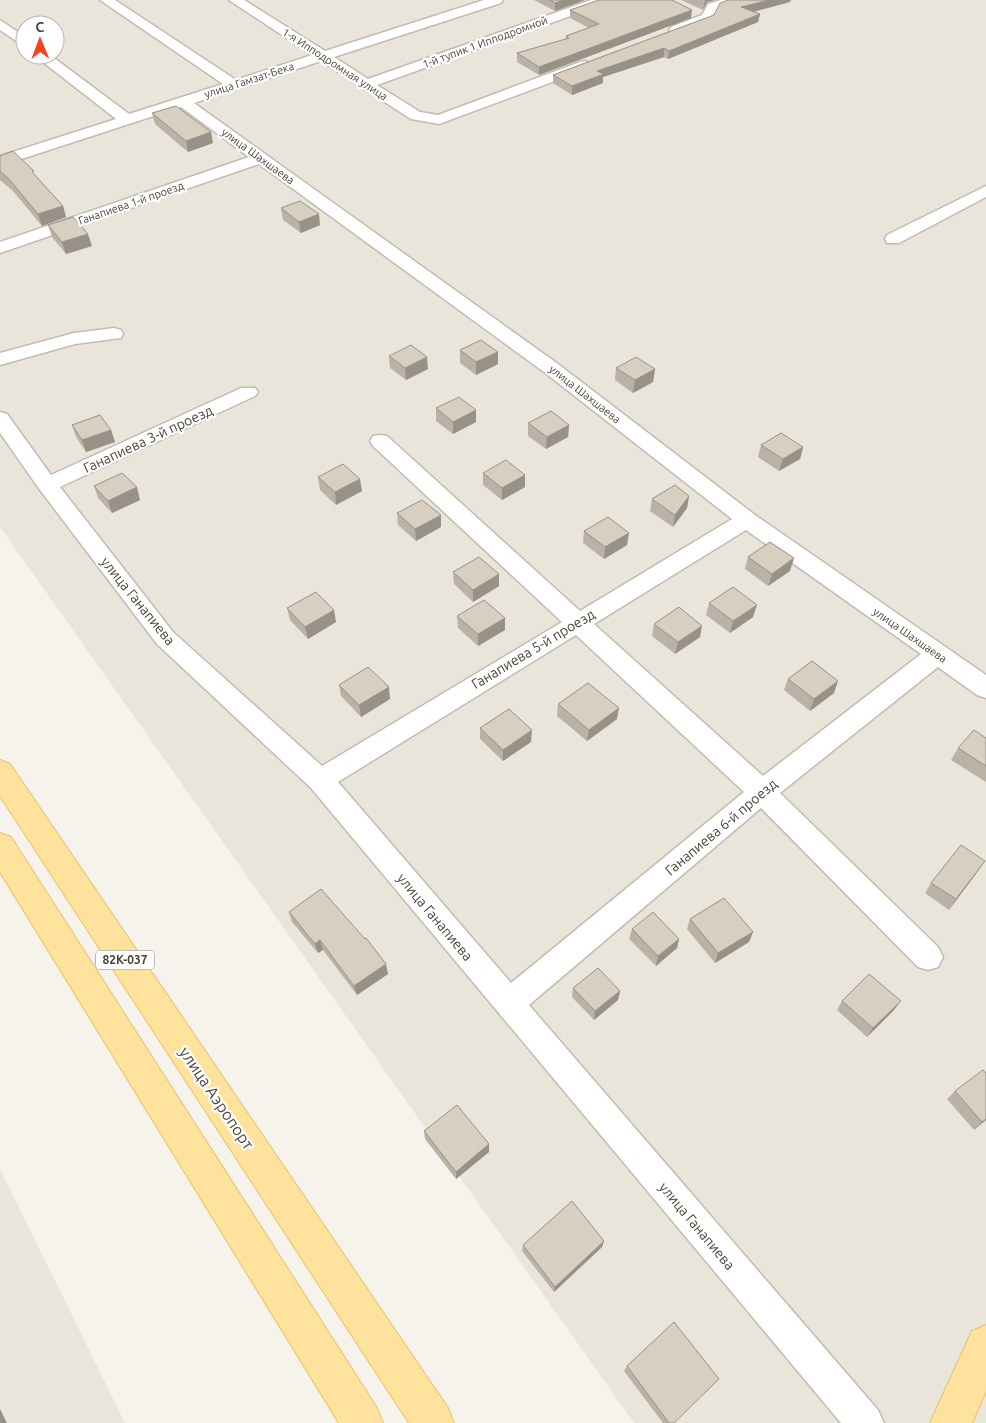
<svg xmlns="http://www.w3.org/2000/svg" width="986" height="1423" font-family="Ubuntu,sans-serif">
<style>
.residential{fill:#eae5da;fill-rule:evenodd}
.lines{fill:none;stroke-linecap:round;stroke-linejoin:round}
.minor-casing{stroke:#c2bbae;stroke-width:3}
.major-casing{stroke:#e6c16a;stroke-width:2}
.minor{fill:#fff;fill-rule:evenodd}
.major{fill:#ffe39c;fill-rule:evenodd}
.wall{fill:#bab2a6}
.shaded-wall{fill:#979187}
.building{fill:#d8cfc1;stroke:#979187}
.labels{text-anchor:middle;stroke-width:4.5;stroke-linejoin:round;paint-order:stroke}
.far-street-label{font-size:11px;fill:#4b4439;stroke:#fff}
.shield{fill:#fff;stroke:#817c74;stroke-width:1}
.shield-label{font-size:12px;font-weight:bold;fill:#4b4439}
.street-label{font-size:14px;fill:#4b4439;stroke:#fff}
.near-street-label{font-size:16px;fill:#4b4439;stroke:#fff}
</style>
<rect width="100%" height="100%" fill="#f6f3ec"/>
<!-- residential -->
<g class="residential">
<path d="M0,0H986V1423H634L0,527ZM25,25H55V55H25Z"/>
<polygon points="0,1169 125,1423 0,1423"/>
</g>
<g class="lines">
<!-- minor casing -->
<g class="minor-casing">
<g id="minor">
<path d="M100,0H115L236,80L312,55L229,0H244L325,51L484,0H503L501,3L334,57L368,79L591,0H609L607,3L377,85L420,112L438,115L580,62L585,61L592,65L590,68L439,124L411,119L321,61L194,103L558,364L755,515L986,675V698L977,695L938,667L780,793L938,947L943,957L938,967L928,970L918,967L761,808L529,1005L878,1410L884,1423H841L311,788L157,644L40,490L0,433V412L7,414L51,475L241,388H255L258,392L255,396L60,487L173,632L322,766L562,622L373,446L370,441L373,436L380,435L387,436L580,611L732,519L544,372L259,164L0,253V242L249,157L181,107L0,166V156L116,119L34,55H50L129,114L223,84ZM746,530L921,654L763,776L594,624ZM576,635L744,792L511,983L338,782Z"/>
<polygon points="721,0 740,0 718,10 712,21 676,34 669,30 671,27 702,15 708,4"/>
<polygon points="0,20 25,37 25,47 0,30"/>
<polygon points="986,186 986,197 899,243 887,243 885,239 887,235"/>
<polygon points="114,328 121,330 123,334 121,338 75,344 0,365 0,353 74,333"/>
</g>
</g>
<!-- major casing -->
<g class="major-casing">
<g id="major">
<polygon points="0,760 10,764 448,1408 454,1423 409,1423 0,796"/>
<polygon points="0,833 11,837 377,1408 383,1423 339,1423 0,872"/>
<polygon points="986,1325 986,1391 972,1423 930,1423 972,1331"/>
</g>
</g>
<!-- minor -->
<use href="#minor" class="minor"/>
<!-- major -->
<use href="#major" class="major"/>
</g>
<!-- wall -->
<g class="wall">
<polygon points="534,0 585,0 555,11"/>
<polygon points="681,0 715,0 707,2 703,10"/>
<polygon points="790,2 754,12 760,14 758,22 668,59 664,57 603,77 603,83 572,95 553,83 553,75 714,15"/>
<polygon points="570,10 691,18 539,75 517,62 517,53 566,39 566,36 589,28 570,18"/>
<polygon points="152,113 213,143 188,152 155,124"/>
<polygon points="0,156 35,175 63,206 66,217 42,226 13,191 0,180"/>
<polygon points="281,208 320,225 301,233 283,220"/>
<polygon points="48,225 92,246 66,254 52,237"/>
<polygon points="460,350 498,352 498,364 476,375 460,363"/>
<polygon points="389,356 428,369 406,380 390,368"/>
<polygon points="616,368 655,369 653,382 633,393 615,380"/>
<polygon points="436,408 476,422 453,434 436,421"/>
<polygon points="528,423 569,425 568,437 546,449 528,436"/>
<polygon points="72,425 111,430 115,442 86,452 76,437"/>
<polygon points="761,445 803,447 800,459 779,471 758,457"/>
<polygon points="483,473 525,475 525,487 502,500 483,485"/>
<polygon points="318,477 362,491 336,505 320,490"/>
<polygon points="94,486 140,500 112,513 98,498"/>
<polygon points="689,496 687,508 673,527 650,511 652,499"/>
<polygon points="397,513 441,515 441,527 416,541 398,525"/>
<polygon points="584,531 627,545 604,559 583,543"/>
<polygon points="748,557 790,571 768,586 745,569"/>
<polygon points="453,572 499,586 473,602 454,584"/>
<polygon points="709,603 753,617 730,633 706,615"/>
<polygon points="287,608 336,622 308,639 290,620"/>
<polygon points="457,616 505,630 478,646 458,628"/>
<polygon points="654,624 700,637 675,654 652,636"/>
<polygon points="788,679 834,693 810,711 784,690"/>
<polygon points="339,685 390,699 361,717 341,696"/>
<polygon points="558,704 617,719 587,741 557,716"/>
<polygon points="480,728 531,742 503,761 480,739"/>
<polygon points="986,738 986,782 951,760 958,748"/>
<polygon points="978,871 949,910 925,893 931,883"/>
<polygon points="289,912 388,974 357,995 323,950 318,953 292,922"/>
<polygon points="690,919 753,932 749,942 715,963 687,929"/>
<polygon points="632,929 679,939 677,948 656,966 629,939"/>
<polygon points="573,988 620,991 618,1000 594,1020 572,997"/>
<polygon points="842,1001 894,1010 867,1037 837,1010"/>
<polygon points="955,1091 986,1120 974,1130 947,1099"/>
<polygon points="424,1131 489,1144 489,1152 456,1179 425,1139"/>
<polygon points="604,1241 602,1247 554,1292 522,1251 523,1245"/>
<polygon points="627,1366 674,1423 663,1423 624,1371"/>
</g>
<!-- shaded-wall -->
<g class="shaded-wall">
<polygon points="563,0 585,0 555,11 555,3"/>
<polygon points="705,0 715,0 707,2 703,10"/>
<polygon points="769,0 791,0 790,2 740,15 741,7"/>
<polygon points="692,10 691,18 539,75 539,67"/>
<polygon points="760,14 758,22 668,59 669,51"/>
<polygon points="664,48 664,57 603,77 603,83 572,95 572,86 597,71"/>
<polygon points="211,132 213,143 188,152 186,141"/>
<polygon points="63,206 66,217 42,226 38,214"/>
<polygon points="319,214 320,225 301,233 299,222"/>
<polygon points="88,234 92,246 66,254 62,242"/>
<polygon points="498,352 498,364 476,375 476,362"/>
<polygon points="427,357 428,369 406,380 405,368"/>
<polygon points="655,369 653,382 633,393 635,380"/>
<polygon points="476,410 476,422 453,434 453,422"/>
<polygon points="569,425 568,437 546,449 547,437"/>
<polygon points="111,430 115,442 86,452 82,440"/>
<polygon points="803,447 800,459 779,471 783,459"/>
<polygon points="525,475 525,487 502,500 502,488"/>
<polygon points="360,479 362,491 336,505 335,492"/>
<polygon points="137,487 140,500 112,513 108,501"/>
<polygon points="689,496 687,508 673,527 675,515"/>
<polygon points="441,515 441,527 416,541 415,529"/>
<polygon points="629,533 627,545 604,559 605,547"/>
<polygon points="794,558 790,571 768,586 772,574"/>
<polygon points="499,574 499,586 473,602 473,590"/>
<polygon points="757,605 753,617 730,633 733,621"/>
<polygon points="334,610 336,622 308,639 305,627"/>
<polygon points="505,618 505,630 478,646 478,634"/>
<polygon points="702,626 700,637 675,654 678,642"/>
<polygon points="838,681 834,693 810,711 814,699"/>
<polygon points="389,687 390,699 361,717 359,705"/>
<polygon points="619,708 617,719 587,741 589,730"/>
<polygon points="532,730 531,742 503,761 503,750"/>
<polygon points="985,861 978,871 949,910 956,899"/>
<polygon points="753,932 749,942 715,963 718,953"/>
<polygon points="679,939 677,948 656,966 658,956"/>
<polygon points="320,940 323,950 318,953 315,944"/>
<polygon points="386,964 388,974 357,995 354,986"/>
<polygon points="620,991 618,1000 594,1020 595,1011"/>
<polygon points="901,1001 894,1010 867,1037 873,1028"/>
<polygon points="986,1119 986,1120 974,1130 982,1122"/>
<polygon points="489,1144 489,1152 456,1179 456,1172"/>
<polygon points="604,1241 602,1247 554,1292 555,1287"/>
<polygon points="0,1409 7,1423 0,1423"/>
</g>
<!-- building -->
<g class="building">
<polygon points="550,0 563,0 555,3"/>
<polygon points="599,0 672,0 692,10 539,67 517,53 569,38 566,36 599,24 570,10"/>
<polygon points="728,0 769,0 741,7 760,14 669,51 664,48 597,71 604,74 572,86 553,75 714,15 720,3"/>
<polygon points="176,106 211,132 186,141 152,113"/>
<polygon points="13,151 34,171 32,172 63,206 38,214 9,179 0,171 0,156"/>
<polygon points="300,201 319,214 299,222 281,208"/>
<polygon points="73,217 88,234 62,242 48,225"/>
<polygon points="481,340 498,352 476,362 460,350"/>
<polygon points="411,345 427,357 405,368 389,356"/>
<polygon points="636,357 655,369 635,380 616,368"/>
<polygon points="459,397 476,410 453,422 436,408"/>
<polygon points="551,411 569,425 547,437 528,423"/>
<polygon points="100,415 111,430 82,440 72,425"/>
<polygon points="781,433 803,447 783,459 761,445"/>
<polygon points="506,460 525,475 502,488 483,473"/>
<polygon points="343,464 360,479 335,492 318,477"/>
<polygon points="122,473 137,487 108,501 94,486"/>
<polygon points="675,485 689,496 675,515 652,499"/>
<polygon points="422,500 441,515 415,529 397,513"/>
<polygon points="608,517 629,533 605,547 584,531"/>
<polygon points="770,542 794,558 772,574 748,557"/>
<polygon points="479,557 499,574 473,590 453,572"/>
<polygon points="733,587 757,605 733,621 709,603"/>
<polygon points="316,592 334,610 305,627 287,608"/>
<polygon points="484,600 505,618 478,634 457,616"/>
<polygon points="679,607 702,626 678,642 654,624"/>
<polygon points="812,661 838,681 814,699 788,679"/>
<polygon points="368,667 389,687 359,705 339,685"/>
<polygon points="588,683 619,708 589,730 558,704"/>
<polygon points="509,709 532,730 503,750 480,728"/>
<polygon points="974,730 986,738 986,766 958,748"/>
<polygon points="961,845 985,861 956,899 931,883"/>
<polygon points="321,889 365,939 366,938 386,964 354,986 320,940 315,944 289,912"/>
<polygon points="724,898 753,932 718,953 690,919"/>
<polygon points="653,912 679,939 658,956 632,929"/>
<polygon points="598,968 620,991 595,1011 573,988"/>
<polygon points="869,974 901,1001 873,1028 842,1001"/>
<polygon points="983,1070 986,1073 986,1119 982,1122 955,1091"/>
<polygon points="457,1105 489,1144 456,1172 424,1131"/>
<polygon points="572,1201 604,1241 555,1287 523,1245"/>
<polygon points="674,1322 719,1379 674,1423 669,1423 627,1366"/>
</g>
<g class="labels">
<!-- far-street labels -->
<g class="far-street-label">
<text transform="translate(485 42) rotate(-20)" y="4">1-й тупик 1 Ипподромной</text>
<text transform="translate(335 64) rotate(33)" y="4">1-я Ипподромная улица</text>
<text transform="translate(249 80) rotate(-18)" y="4">улица Гамзат-Бека</text>
<text transform="translate(258 156) rotate(36)" y="4">улица Шахшаева</text>
<text transform="translate(131 203) rotate(-19)" y="4">Ганапиева 1-й проезд</text>
<text transform="translate(585 394) rotate(38)" y="4">улица Шахшаева</text>
<text transform="translate(910 635) rotate(35)" y="4">улица Шахшаева</text>
</g>
<!-- shield labels -->
<rect class="shield" x="96" y="950.5" width="58" height="19" rx="4"/>
<g class="shield-label">
<text x="125" y="964">82К-037</text>
</g>
<!-- street labels -->
<g class="street-label">
<text transform="translate(148 439) rotate(-25)" y="5">Ганапиева 3-й проезд</text>
<text transform="translate(138 601) rotate(51)" y="5">улица Ганапиева</text>
<text transform="translate(533 649) rotate(-31)" y="5">Ганапиева 5-й проезд</text>
<text transform="translate(721 827) rotate(-40)" y="5">Ганапиева 6-й проезд</text>
<text transform="translate(435 917) rotate(50)" y="5">улица Ганапиева</text>
<text transform="translate(697 1226) rotate(50)" y="5">улица Ганапиева</text>
</g>
<!-- near-street labels -->
<g class="near-street-label">
<text transform="translate(217 1098) rotate(56)" y="6">улица Аэропорт</text>
</g>
</g>
<!-- north arrow -->
<g transform="translate(40 40) rotate(359)"><circle r="24" fill="#ffffff" stroke="#b7b4b0"/>
<path d="M0-4L9 19L0 12L-9 19Z" fill="#fc3f1d"/>
<text y="-8" font-size="14" font-weight="bold" text-anchor="middle" fill="#4b4439">С</text>
</g>
</svg>
